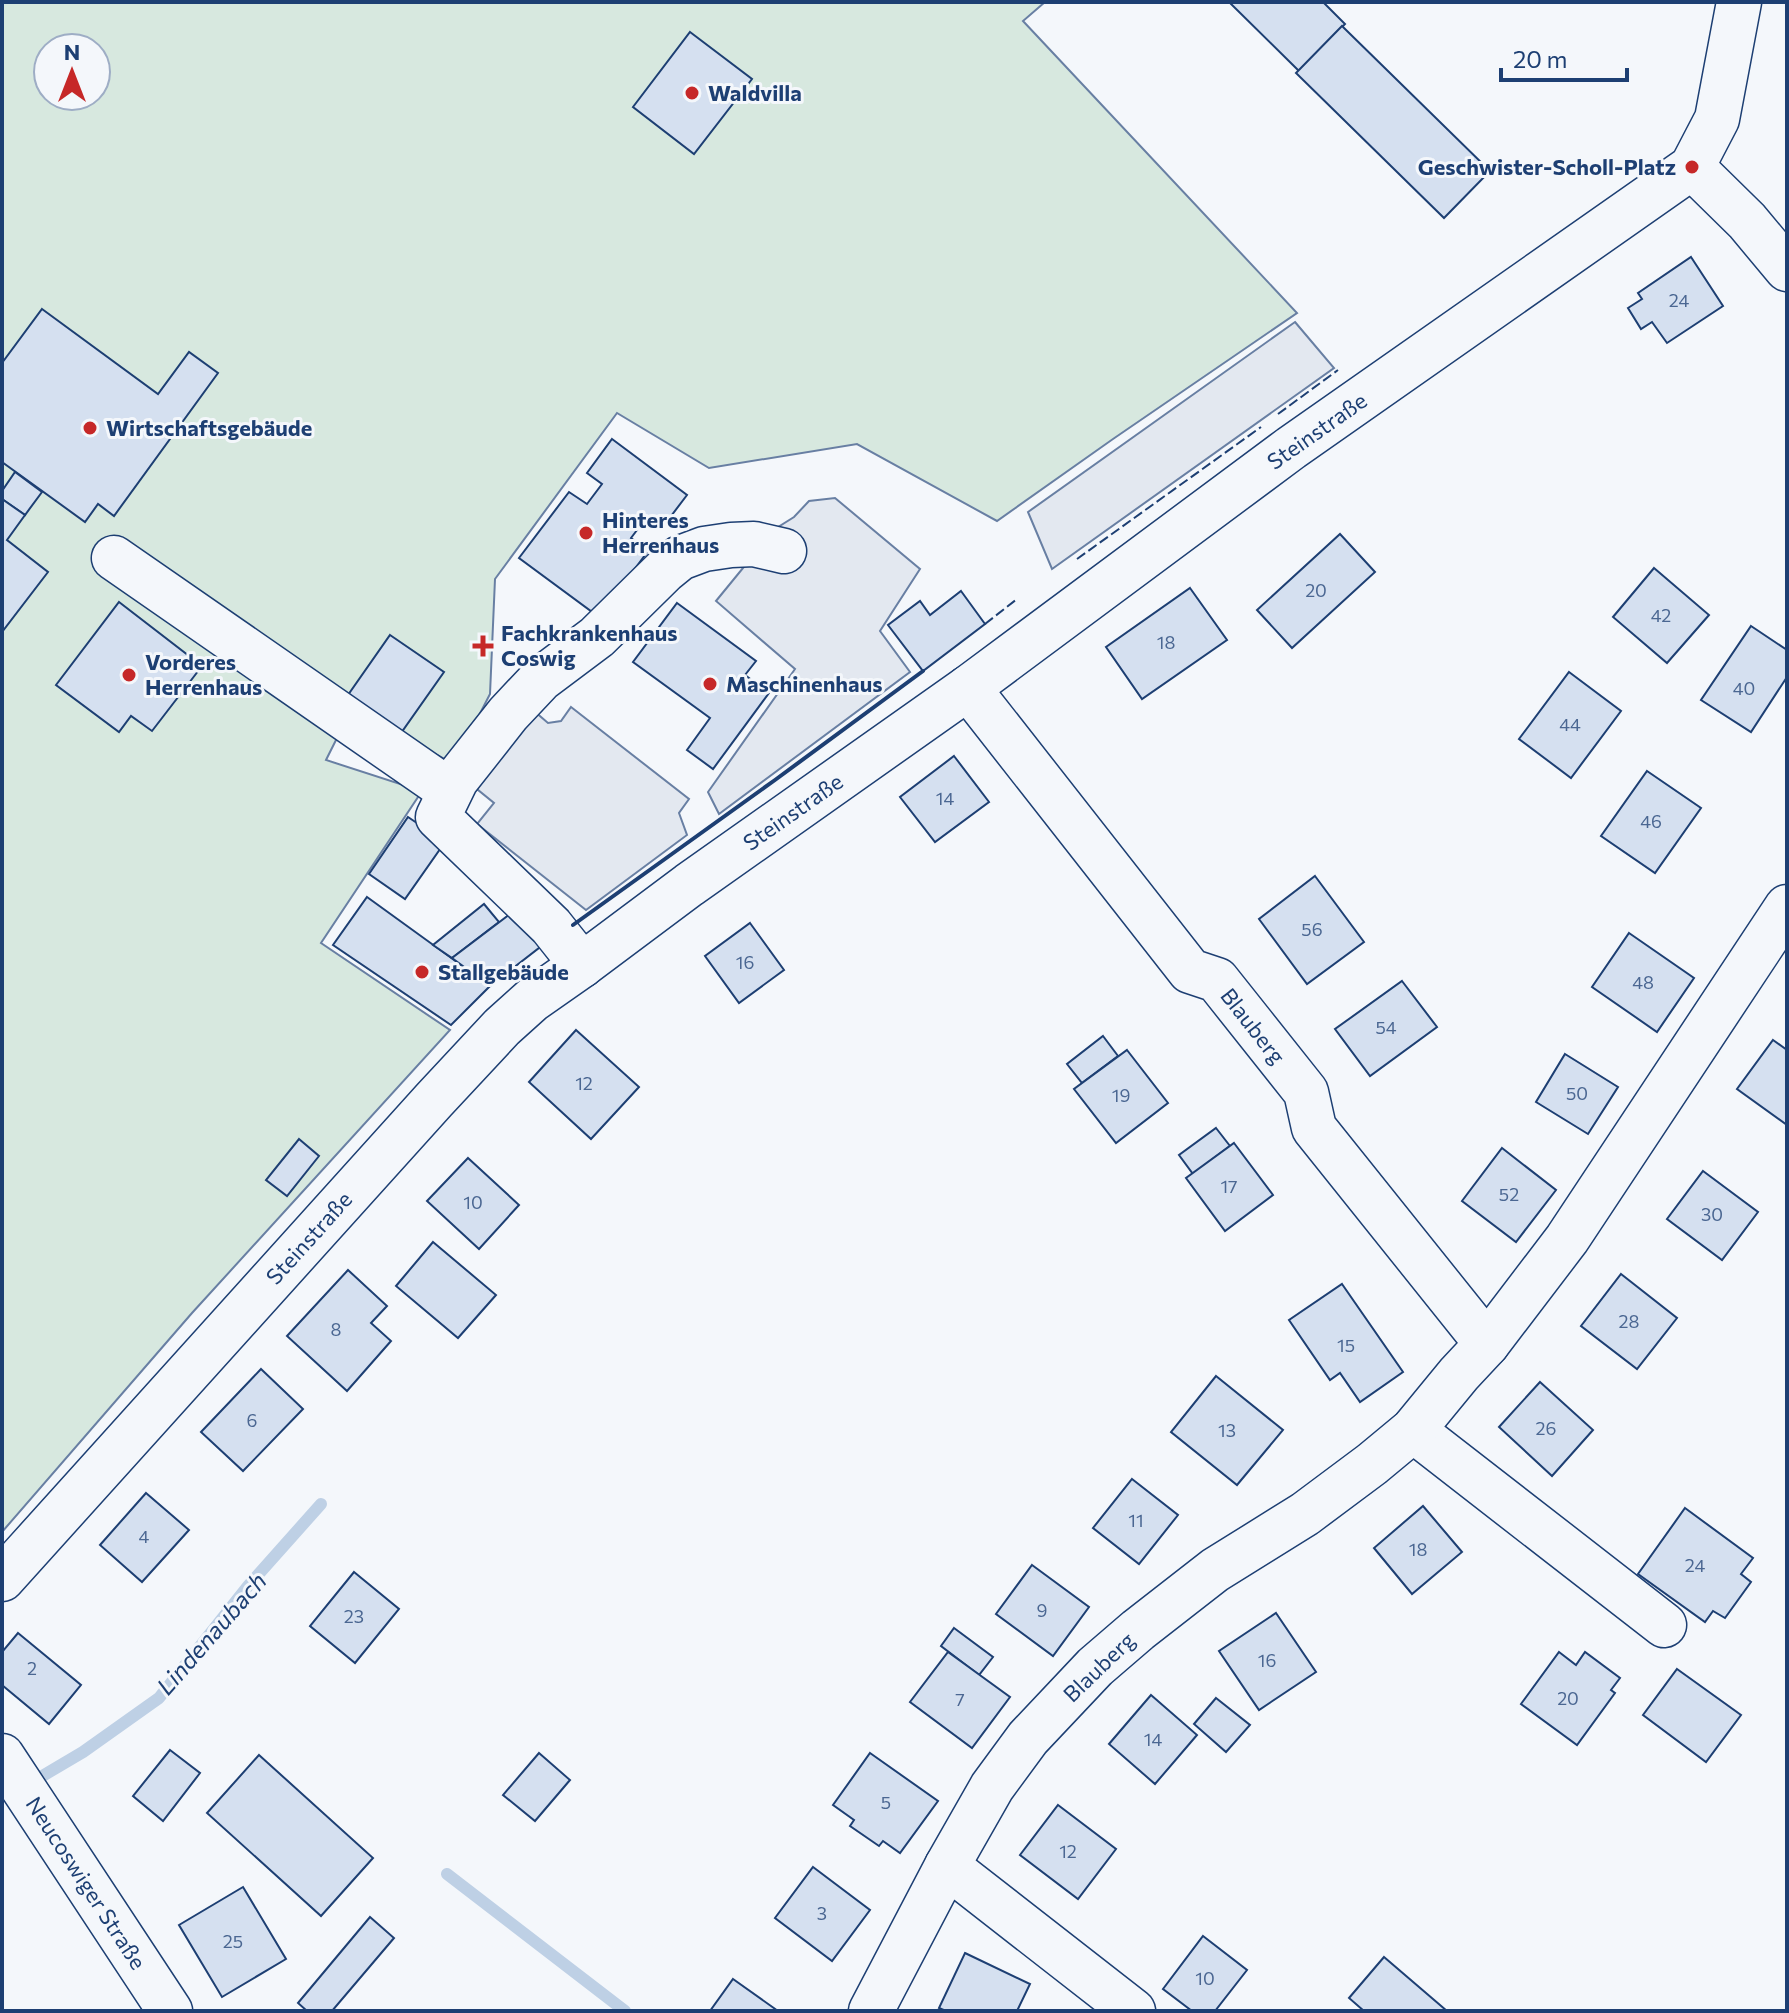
<svg xmlns="http://www.w3.org/2000/svg" width="1789" height="2013" font-family="Commissioner,sans-serif">
<style>
.green{fill:#d7e8df;stroke:#687fa3;stroke-width:2;fill-rule:evenodd}
.parking{fill:#e3e8f0;stroke:#687fa3;stroke-width:2}
.lines{fill:none;stroke-linecap:round;stroke-linejoin:round}
.stream{stroke:#bed0e5;stroke-width:12}
.building{fill:#d5e0f0;stroke:#1d3f73;stroke-width:2}
.minor-casing{stroke:#1d3f73;stroke-width:47}
.minor{stroke:#f4f7fb;stroke-width:44}
.fence{stroke:#1d3f73;stroke-width:2;stroke-dasharray:10 4;stroke-linecap:butt}
.wall{stroke:#1d3f73;stroke-width:4}
.poi-dot{fill:#c62828;stroke:#f4f7fb;stroke-width:3}
.labels{text-anchor:middle;stroke-width:6;stroke-linejoin:round;paint-order:stroke}
.number-label{font-size:18px;fill:#4b6792}
.poi-label{font-size:22px;font-weight:bold;fill:#1d3f73;stroke:#f4f7fb;text-anchor:start}
.street-label{font-size:22px;fill:#1d3f73;stroke:#f4f7fb}
.water-label{font-size:24px;font-style:italic;fill:#1d3f73;stroke:#f4f7fb}
</style>
<rect width="100%" height="100%" fill="#f4f7fb"/>
<!-- green -->
<path class="green" d="M2,2H1045L1023,21L1297,313L1113,439L997,521L857,444L709,468L617,413L495,579L490,694L454,764L351,710L326,760L422,791L321,943L450,1030L192,1313L2,1532ZM48,48H96V96H48Z"/>
<!-- parking -->
<g class="parking">
<polygon points="1295,322 1334,368 1052,569 1028,512"/>
<polygon points="835,498 920,569 880,631 910,672 719,814 708,792 795,669 716,601 775,529 794,517 809,501"/>
<polygon points="571,707 689,799 679,813 687,835 586,910 477,824 494,803 472,785 534,711 548,723 561,721"/>
</g>
<g class="lines">
<!-- stream -->
<g class="stream">
<polyline points="28,1782 34,1781 83,1752 159,1698 248,1586 321,1504"/>
<polyline points="447,1874 625,2011"/>
</g>
</g>
<!-- building -->
<g class="building">
<polygon points="1229,2 1323,2 1345,24 1299,71"/>
<polygon points="1342,26 1490,171 1444,218 1296,73"/>
<polygon points="690,32 752,79 694,154 633,107"/>
<polygon points="1691,257 1723,306 1667,343 1652,322 1641,329 1628,308 1642,299 1638,293"/>
<polygon points="42,309 158,394 189,352 218,373 114,516 98,504 85,522 2,462 2,363"/>
<polygon points="612,439 687,495 662,528 647,517 631,538 648,551 599,617 519,558 569,492 587,504 602,484 587,473"/>
<polygon points="15,472 42,492 25,515 2,499 2,491"/>
<polygon points="2,499 25,515 7,540 48,572 2,632"/>
<polygon points="1340,534 1375,572 1292,648 1257,610"/>
<polygon points="1654,568 1709,615 1667,663 1613,617"/>
<polygon points="1190,588 1227,640 1142,699 1106,647"/>
<polygon points="961,591 985,624 923,671 888,625 920,601 930,615"/>
<polygon points="119,602 202,666 152,731 131,716 119,732 56,685"/>
<polygon points="677,603 756,661 745,675 769,693 713,769 687,750 710,718 633,662"/>
<polygon points="1751,626 1787,650 1787,677 1751,732 1701,700"/>
<polygon points="390,635 444,672 401,733 348,695"/>
<polygon points="1569,672 1621,711 1571,778 1519,739"/>
<polygon points="954,756 989,802 935,842 900,797"/>
<polygon points="1647,771 1701,808 1655,873 1601,836"/>
<polygon points="408,817 445,842 405,899 369,874"/>
<polygon points="1315,876 1364,942 1307,984 1259,919"/>
<polygon points="367,897 490,986 451,1025 333,945"/>
<polygon points="484,904 499,922 452,958 433,945"/>
<polygon points="514,911 544,944 490,986 452,958"/>
<polygon points="750,923 784,970 739,1003 705,956"/>
<polygon points="1629,933 1694,978 1657,1032 1592,987"/>
<polygon points="1402,981 1437,1027 1370,1076 1335,1029"/>
<polygon points="576,1030 639,1087 591,1139 529,1082"/>
<polygon points="1103,1036 1118,1056 1082,1083 1067,1064"/>
<polygon points="1773,1040 1787,1050 1787,1125 1737,1089"/>
<polygon points="1127,1050 1168,1103 1116,1143 1074,1089"/>
<polygon points="1565,1054 1618,1087 1588,1134 1536,1102"/>
<polygon points="1216,1128 1230,1146 1193,1174 1179,1155"/>
<polygon points="299,1139 319,1156 287,1196 266,1180"/>
<polygon points="1234,1143 1273,1195 1225,1231 1186,1178"/>
<polygon points="1502,1148 1556,1190 1516,1242 1462,1201"/>
<polygon points="468,1158 519,1205 479,1249 427,1201"/>
<polygon points="1703,1171 1758,1212 1722,1260 1667,1219"/>
<polygon points="433,1242 496,1295 458,1338 396,1286"/>
<polygon points="348,1270 387,1306 371,1323 391,1341 347,1391 287,1336"/>
<polygon points="1621,1274 1677,1318 1637,1369 1581,1326"/>
<polygon points="1342,1284 1403,1372 1360,1402 1340,1373 1330,1380 1289,1320"/>
<polygon points="261,1369 303,1409 243,1471 201,1432"/>
<polygon points="1216,1376 1283,1430 1237,1485 1171,1432"/>
<polygon points="1540,1382 1593,1430 1552,1476 1499,1427"/>
<polygon points="1132,1479 1178,1515 1139,1564 1093,1528"/>
<polygon points="146,1493 189,1530 142,1582 100,1545"/>
<polygon points="1423,1506 1462,1552 1412,1594 1374,1548"/>
<polygon points="1685,1508 1753,1558 1741,1574 1751,1582 1725,1618 1713,1611 1705,1622 1638,1574"/>
<polygon points="1032,1565 1089,1607 1053,1656 996,1614"/>
<polygon points="354,1572 399,1609 355,1663 310,1626"/>
<polygon points="1276,1613 1316,1672 1259,1710 1219,1651"/>
<polygon points="954,1628 993,1657 979,1675 941,1646"/>
<polygon points="18,1633 81,1685 49,1724 2,1685 2,1652"/>
<polygon points="948,1652 1010,1697 972,1748 910,1702"/>
<polygon points="1559,1652 1576,1665 1585,1652 1620,1678 1611,1690 1615,1693 1577,1745 1521,1704"/>
<polygon points="1677,1669 1741,1715 1706,1762 1643,1715"/>
<polygon points="1151,1695 1197,1735 1155,1784 1109,1744"/>
<polygon points="1216,1698 1250,1725 1226,1752 1194,1724"/>
<polygon points="170,1750 200,1773 163,1821 133,1796"/>
<polygon points="539,1753 570,1780 535,1821 503,1795"/>
<polygon points="870,1753 938,1801 900,1853 883,1841 879,1846 850,1826 854,1820 833,1805"/>
<polygon points="259,1755 373,1858 321,1916 207,1813"/>
<polygon points="1058,1805 1116,1849 1078,1899 1020,1855"/>
<polygon points="813,1867 870,1910 832,1961 775,1918"/>
<polygon points="243,1887 286,1959 222,1997 179,1925"/>
<polygon points="370,1917 394,1938 332,2011 307,2011 298,2003"/>
<polygon points="1203,1936 1247,1970 1215,2011 1192,2011 1163,1989"/>
<polygon points="965,1953 1030,1984 1017,2011 946,2011 939,2008"/>
<polygon points="1384,1957 1447,2011 1364,2011 1349,1998"/>
<polygon points="733,1979 778,2011 710,2011"/>
</g>
<g class="lines">
<!-- minor casing -->
<g class="minor-casing">
<g id="minor">
<polyline points="1692,167 1747,221 1787,269"/>
<polyline points="114,558 450,791"/>
<polyline points="968,688 1190,971 1217,980 1306,1092 1314,1128 1487,1344"/>
<polyline points="582,965 551,926 438,817 456,780 508,714 541,679 597,637 664,571 680,558 704,549 731,545 754,544 784,551"/>
<polyline points="1413,1430 1664,1625"/>
<polyline points="2,1579 434,1100 502,1027 532,1000 582,965 689,885 968,688 1291,448 1692,167 1717,119 1739,2"/>
<polyline points="2,1756 170,2011"/>
<polyline points="947,1866 1133,2011"/>
<polyline points="871,2011 947,1866 992,1787 1028,1738 1095,1667 1138,1630 1215,1570 1305,1514 1372,1464 1413,1430 1459,1374 1487,1344 1567,1239 1787,907"/>
</g>
</g>
<!-- minor -->
<use href="#minor" class="minor"/>
<!-- fence -->
<g class="fence">
<polyline points="1278,414 1338,370"/>
<polyline points="1077,559 1261,427"/>
<polyline points="985,624 1017,599"/>
</g>
<!-- wall -->
<polyline class="wall" points="573,925 775,780 923,671"/>
</g>
<!-- markers -->
<g class="poi-dot">
<circle cx="692" cy="93" r="8"/>
<circle cx="1692" cy="167" r="8"/>
<circle cx="90" cy="428" r="8"/>
<circle cx="586" cy="533" r="8"/>
<path d="M479 634h8v8h8v8h-8v8h-8v-8h-8v-8h8z"/>
<circle cx="129" cy="675" r="8"/>
<circle cx="710" cy="684" r="8"/>
<circle cx="422" cy="972" r="8"/>
</g>
<g class="labels">
<!-- number labels -->
<g class="number-label">
<text x="1679" y="307">24</text>
<text x="1316" y="597">20</text>
<text x="1661" y="622">42</text>
<text x="1166" y="649">18</text>
<text x="1744" y="695">40</text>
<text x="1570" y="731">44</text>
<text x="945" y="805">14</text>
<text x="1651" y="828">46</text>
<text x="1312" y="936">56</text>
<text x="745" y="969">16</text>
<text x="1643" y="989">48</text>
<text x="1386" y="1034">54</text>
<text x="584" y="1090">12</text>
<text x="1577" y="1100">50</text>
<text x="1121" y="1102">19</text>
<text x="1229" y="1193">17</text>
<text x="1509" y="1201">52</text>
<text x="473" y="1209">10</text>
<text x="1712" y="1221">30</text>
<text x="1629" y="1328">28</text>
<text x="336" y="1336">8</text>
<text x="1346" y="1352">15</text>
<text x="252" y="1427">6</text>
<text x="1546" y="1435">26</text>
<text x="1227" y="1437">13</text>
<text x="1136" y="1527">11</text>
<text x="144" y="1543">4</text>
<text x="1418" y="1556">18</text>
<text x="1695" y="1572">24</text>
<text x="1042" y="1617">9</text>
<text x="354" y="1623">23</text>
<text x="1267" y="1667">16</text>
<text x="32" y="1675">2</text>
<text x="1568" y="1705">20</text>
<text x="960" y="1706">7</text>
<text x="1153" y="1746">14</text>
<text x="886" y="1809">5</text>
<text x="1068" y="1858">12</text>
<text x="822" y="1920">3</text>
<text x="233" y="1948">25</text>
<text x="1205" y="1985">10</text>
</g>
<!-- poi labels -->
<g class="poi-label">
<text x="708" y="101">Waldvilla</text>
<text x="1676" y="175" text-anchor="end">Geschwister-Scholl-Platz</text>
<text x="106" y="436">Wirtschaftsgebäude</text>
<text x="602" y="528">Hinteres<tspan x="602" dy="25">Herrenhaus</tspan></text>
<text x="501" y="641">Fachkrankenhaus<tspan x="501" dy="25">Coswig</tspan></text>
<text x="145" y="670">Vorderes<tspan x="145" dy="25">Herrenhaus</tspan></text>
<text x="726" y="692">Maschinenhaus</text>
<text x="438" y="980">Stallgebäude</text>
</g>
<!-- street labels -->
<g class="street-label">
<text transform="translate(1317 431) rotate(-35)" y="8">Steinstraße</text>
<text transform="translate(793 812) rotate(-35)" y="8">Steinstraße</text>
<text transform="translate(1253 1026) rotate(52)" y="8">Blauberg</text>
<text transform="translate(309 1238) rotate(-48)" y="8">Steinstraße</text>
<text transform="translate(1099 1667) rotate(-44)" y="8">Blauberg</text>
<text transform="translate(86 1883) rotate(57)" y="8">Neucoswiger Straße</text>
</g>
<!-- water labels -->
<g class="water-label">
<text transform="translate(212 1634) rotate(-49)" y="8">Lindenaubach</text>
</g>
</g>
<!-- border -->
<rect width="1789" height="2013" fill="none" stroke="#1d3f73" stroke-width="8"/>
<!-- north arrow -->
<g transform="translate(72 72)"><circle r="38" fill="#f4f7fb" stroke="#9eadc5" stroke-width="2"/>
<path d="M0-6L14 30L0 20L-14 30Z" fill="#c62828"/>
<text y="-12" font-size="22" font-weight="bold" text-anchor="middle" fill="#1d3f73">N</text>
</g>
<!-- scale -->
<path d="M1501 68v12h126v-12" fill="none" stroke="#1d3f73" stroke-width="4"/>
<text x="1513" y="68" font-size="24" fill="#1d3f73" stroke="#f4f7fb" stroke-width="6" paint-order="stroke">20 m</text>
</svg>
